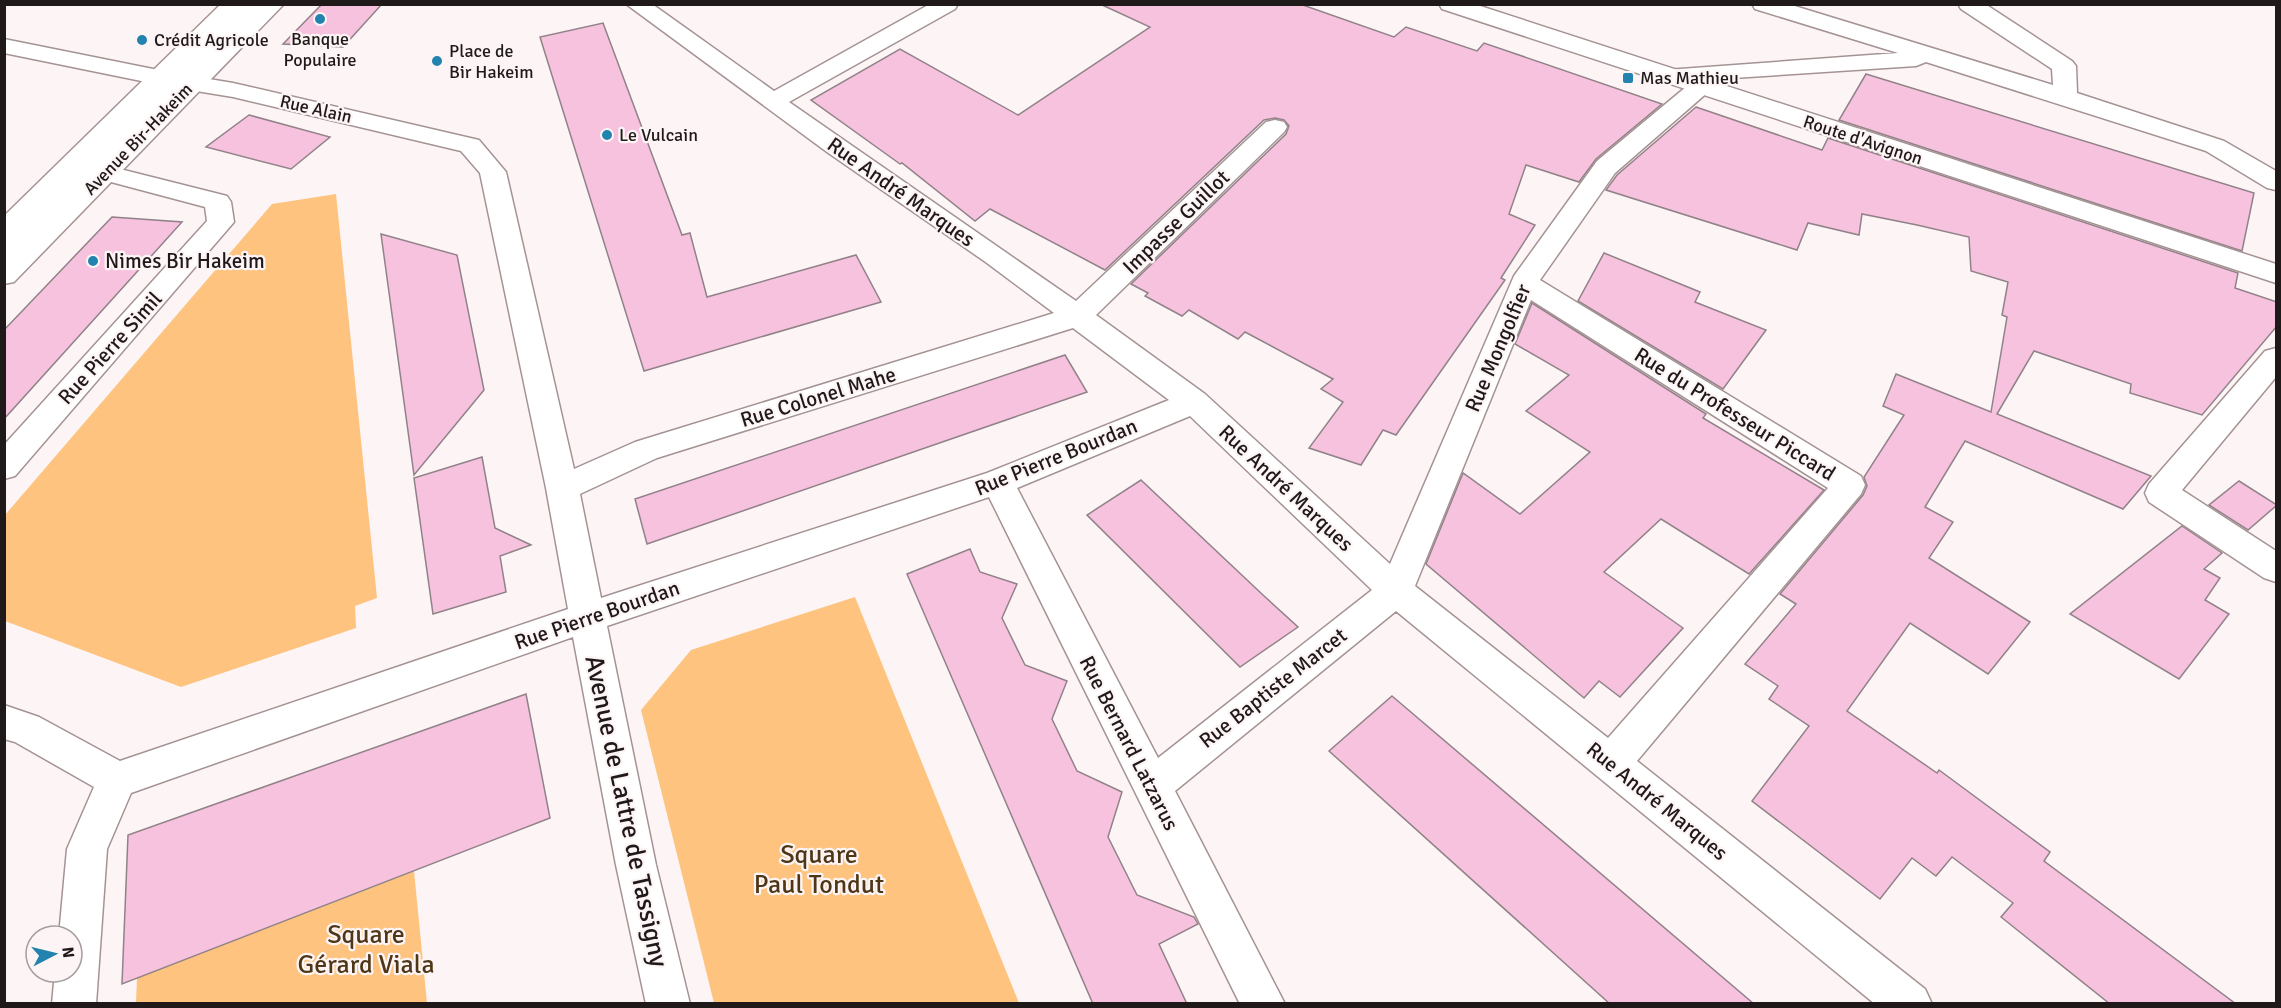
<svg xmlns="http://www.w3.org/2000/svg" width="2281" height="1008" font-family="Signika,sans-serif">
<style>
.green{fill:#fdc37f}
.building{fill:#f6c2dd;stroke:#918289;stroke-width:1.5}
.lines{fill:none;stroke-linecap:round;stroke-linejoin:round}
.minor-casing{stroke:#a59394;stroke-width:3}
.major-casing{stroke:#a59394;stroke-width:3}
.minor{fill:#fff;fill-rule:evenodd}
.major{fill:#fff;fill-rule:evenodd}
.poi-dot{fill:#2283ae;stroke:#fdf5f5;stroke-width:2}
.labels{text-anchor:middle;stroke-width:4.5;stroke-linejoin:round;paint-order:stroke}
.far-poi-label{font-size:18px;fill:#201919;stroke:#fdf5f5;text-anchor:start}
.far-street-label{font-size:18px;fill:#201919;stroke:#fdf5f5}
.street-label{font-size:21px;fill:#201919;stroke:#fdf5f5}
.poi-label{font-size:21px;fill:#201919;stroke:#fdf5f5;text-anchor:start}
.near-street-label{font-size:26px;fill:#201919;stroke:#fdf5f5}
.near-park-label{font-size:26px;fill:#4e3617;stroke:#fdf5f5}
</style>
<rect width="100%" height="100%" fill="#fdf5f5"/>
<!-- green -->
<g class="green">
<polygon points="336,194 377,598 355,606 356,628 181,687 5,621 5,515 272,204"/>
<polygon points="855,597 1019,1003 714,1003 641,710 691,650"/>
<polygon points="414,871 427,1003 136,1003 137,978"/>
</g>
<!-- building -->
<g class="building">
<polygon points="322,4 382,4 343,47 283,44"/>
<polygon points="1100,4 1300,4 1394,37 1406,27 1477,51 1484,43 1662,104 1596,159 1579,182 1526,165 1509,214 1535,225 1501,278 1505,280 1396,435 1383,430 1361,465 1309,448 1343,402 1321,389 1333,379 1245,332 1238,339 1189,310 1182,316 1145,296 1148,293 1131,284 1286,134 1289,126 1284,120 1275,118 1264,120 1105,270 990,209 975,221 902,163 900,164 811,100 900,49 1018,115 1150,27"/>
<polygon points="603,23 682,235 690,233 707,297 856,255 881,302 644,371 540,37"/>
<polygon points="1866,74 2254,193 2242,251 1839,120"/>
<polygon points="1696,107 1822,150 1828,138 2238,273 2235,288 2277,302 2277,326 2202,415 2130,393 2131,384 2034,351 1997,414 2151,476 2123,509 1965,441 1925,507 1953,522 1929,558 2030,622 1988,674 1910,623 1847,711 1937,773 1939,770 2050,852 2044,861 2236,1004 2110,1004 2001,917 2013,903 1952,857 1936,876 1912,858 1880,899 1752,801 1809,726 1769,699 1778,686 1745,664 1796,604 1780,594 1863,495 1867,486 1864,477 1904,415 1883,406 1896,374 1991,412 2007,317 2002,315 2008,282 1971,271 1969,237 1917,225 1862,214 1859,235 1808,223 1797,250 1606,190 1617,175"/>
<polygon points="249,115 330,137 291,169 206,147"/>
<polygon points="112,217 182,222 4,419 4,330"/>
<polygon points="381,234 457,255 484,390 414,475"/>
<polygon points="1604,253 1700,292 1695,302 1766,330 1723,389 1578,301"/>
<polygon points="1532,303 1706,414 1703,418 1824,490 1749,574 1661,519 1604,572 1683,628 1620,697 1599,681 1584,698 1426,564 1463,473 1520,514 1590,452 1526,411 1569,375 1515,344"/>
<polygon points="1065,355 1087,392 647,544 635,499"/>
<polygon points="482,457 495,528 531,545 500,556 506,592 433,614 414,478"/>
<polygon points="1141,480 1263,595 1298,627 1240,667 1087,515"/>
<polygon points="2239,481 2277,505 2248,530 2209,505"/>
<polygon points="2182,526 2222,553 2204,569 2220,578 2205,600 2229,614 2179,679 2070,614"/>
<polygon points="970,549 980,572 1017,584 1002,618 1025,665 1067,681 1052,719 1077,771 1122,792 1108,837 1137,895 1194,917 1198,924 1159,944 1187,1004 1093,1004 907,574"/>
<polygon points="526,694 550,818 122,984 128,835"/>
<polygon points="1392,696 1754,1004 1610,1004 1329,751"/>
</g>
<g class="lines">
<!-- minor casing -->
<g class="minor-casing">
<g id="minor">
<path d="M243,4H267L197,77L233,83L479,140L506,172L574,469L635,442L1054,313L987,263L827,152L626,4H652L774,91L930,4H958L955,9L789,102L1076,301L1266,122L1275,120L1284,122L1287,127L1284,132L1096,315L1205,394L1390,564L1514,276L1597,161L1692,82L1697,81L1674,82L1666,80L1662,75L1666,70L1898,53L1755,9L1752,4H1788L2053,85L2052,69L1961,9L1958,4H1985L2072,61L2076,66L2077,93L2224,141L2276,171V190L2267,188L2206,151L1926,62L1916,66L1702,80L1708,82L1712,87L1708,92L1615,173L1540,280L1861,476L1865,485L1861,494L1637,761L1925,989L1932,1004H1875L1396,611L1175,791L1285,1004H1240L989,497L607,626L656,865L690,1004H646L616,865L573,637L131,793L107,849L96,1004H52L55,972H72V936H59L67,849L94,787L15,742L4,739V705L39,717L120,761L568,609L546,488L480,173L461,151L233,97L184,89L108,166L227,196L231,202L234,222L15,476L4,479V445L207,221L205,207L96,178L14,261L4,264V239L161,85L4,53V39L173,73ZM1531,300L1828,488L1608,738L1415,586ZM1073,328L1169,400L987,473L601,598L580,494L657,458ZM1190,416L1372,590L1158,758L1017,488Z"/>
<polygon points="2276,348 2276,377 2182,490 2276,551 2276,582 2264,578 2149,502 2145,493 2149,484 2265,351"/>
</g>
</g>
<!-- major casing -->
<g class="major-casing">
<g id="major">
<polygon points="221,4 245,4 14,238 4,241 4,216"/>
<polygon points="260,4 284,4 14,282 4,284 4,258"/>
<polygon points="1439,4 1474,4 2276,264 2276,283 1442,9"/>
</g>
</g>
<!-- minor -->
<use href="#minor" class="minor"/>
<!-- major -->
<use href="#major" class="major"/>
</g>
<!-- markers -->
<g class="poi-dot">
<circle cx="320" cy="19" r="6"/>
<circle cx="142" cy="40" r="6"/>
<circle cx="437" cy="61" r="6"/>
<rect x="1622" y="72" width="12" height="12" rx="3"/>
<circle cx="607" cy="135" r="6"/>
<circle cx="93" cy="261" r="6"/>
</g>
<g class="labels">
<!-- far-poi labels -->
<g class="far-poi-label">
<text x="320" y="45" text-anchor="middle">Banque<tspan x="320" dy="21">Populaire</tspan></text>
<text x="154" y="46">Crédit Agricole</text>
<text x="449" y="57">Place de<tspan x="449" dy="21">Bir Hakeim</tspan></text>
<text x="1640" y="84">Mas Mathieu</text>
<text x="619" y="141">Le Vulcain</text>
</g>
<!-- far-street labels -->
<g class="far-street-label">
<text transform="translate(316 109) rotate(13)" y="6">Rue Alain</text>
<text transform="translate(138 139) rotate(-46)" y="6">Avenue Bir-Hakeim</text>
<text transform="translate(1863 140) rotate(18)" y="6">Route d'Avignon</text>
</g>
<!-- street labels -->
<g class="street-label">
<text transform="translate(901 192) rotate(35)" y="7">Rue André Marques</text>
<text transform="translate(1176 222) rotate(-44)" y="7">Impasse Guillot</text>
<text transform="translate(110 348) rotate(-48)" y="7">Rue Pierre Simil</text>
<text transform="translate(1498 348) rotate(-67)" y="7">Rue Mongolfier</text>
<text transform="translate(818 397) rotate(-17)" y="7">Rue Colonel Mahe</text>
<text transform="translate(1735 414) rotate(32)" y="7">Rue du Professeur Piccard</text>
<text transform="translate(1056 457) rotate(-22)" y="7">Rue Pierre Bourdan</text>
<text transform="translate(1286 488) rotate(43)" y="7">Rue André Marques</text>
<text transform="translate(597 615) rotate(-19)" y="7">Rue Pierre Bourdan</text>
<text transform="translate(1273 688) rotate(-38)" y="7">Rue Baptiste Marcet</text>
<text transform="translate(1129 743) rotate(63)" y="7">Rue Bernard Latzarus</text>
<text transform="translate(1657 801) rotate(39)" y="7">Rue André Marques</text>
</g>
<!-- poi labels -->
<g class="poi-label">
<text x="105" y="268">Nimes Bir Hakeim</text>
</g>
<!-- near-street labels -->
<g class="near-street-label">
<text transform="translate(627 811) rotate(78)" y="9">Avenue de Lattre de Tassigny</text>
</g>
<!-- near-park labels -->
<g class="near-park-label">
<text x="819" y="863">Square<tspan x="819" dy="30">Paul Tondut</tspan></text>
<text x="366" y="943">Square<tspan x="366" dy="30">Gérard Viala</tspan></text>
</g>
</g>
<!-- border -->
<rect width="2281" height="1008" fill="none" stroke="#201919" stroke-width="12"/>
<!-- north arrow -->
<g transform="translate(54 954) rotate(83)"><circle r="28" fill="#fdf5f5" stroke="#a59d9d" stroke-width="1.5"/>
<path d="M0-4.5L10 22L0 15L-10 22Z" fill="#2283ae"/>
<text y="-9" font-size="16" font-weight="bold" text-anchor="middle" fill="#201919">N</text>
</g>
</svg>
